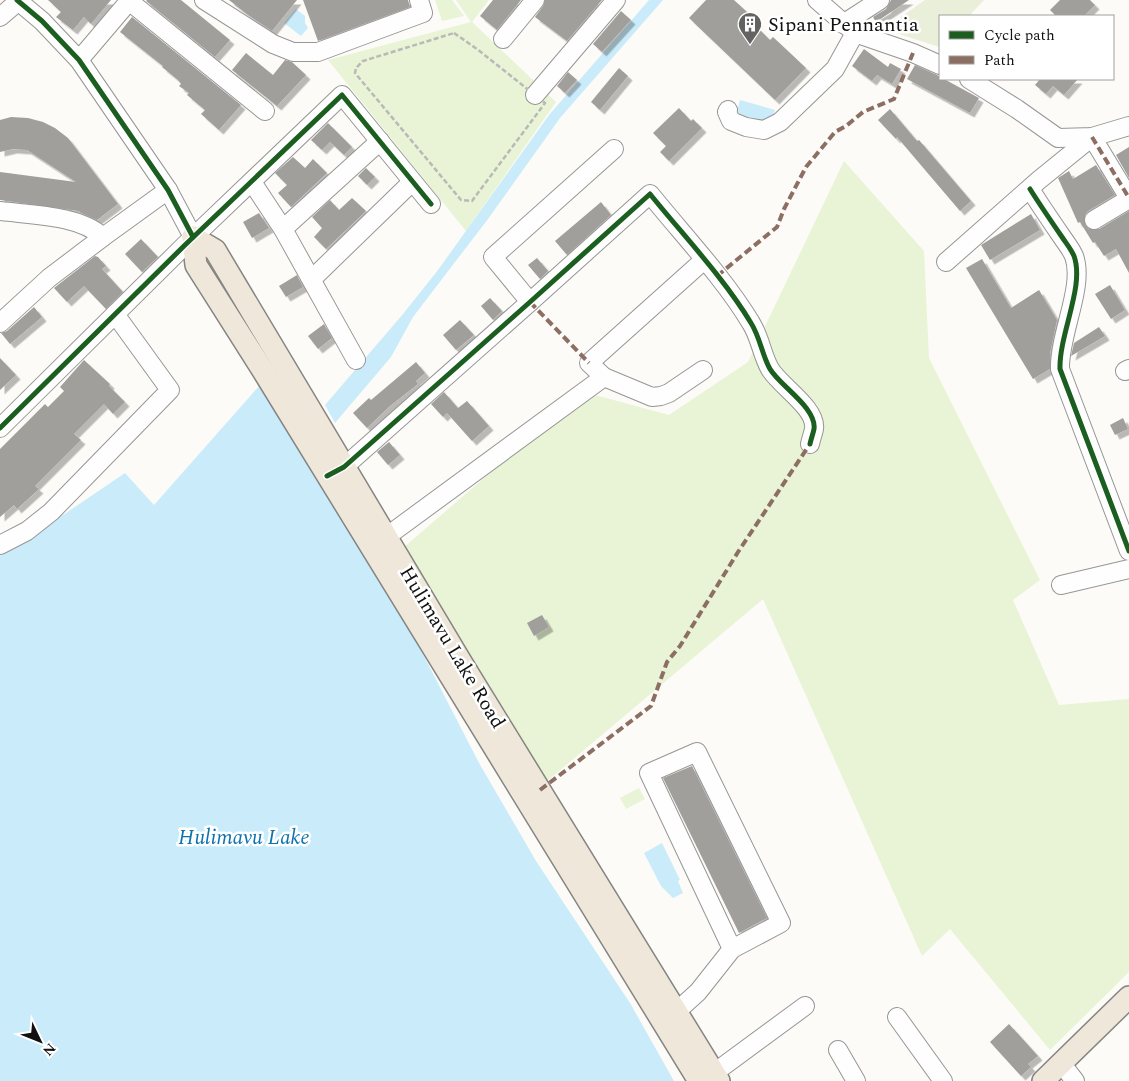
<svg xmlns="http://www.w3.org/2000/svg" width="1129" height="1081" font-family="Spectral,serif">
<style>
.green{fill:#e8f4d5}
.cemetery{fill:#eaefd9}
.water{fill:#caecfa}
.building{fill:#a19f9c;filter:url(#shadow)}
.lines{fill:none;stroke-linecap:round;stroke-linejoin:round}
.minor-casing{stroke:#979695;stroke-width:20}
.major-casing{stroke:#848482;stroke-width:24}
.path{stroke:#b9b9b8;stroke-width:2.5;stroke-dasharray:5 2.5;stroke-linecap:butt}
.minor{stroke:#fffefe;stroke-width:18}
.major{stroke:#eee7da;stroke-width:21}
.quiet{stroke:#8d6e63;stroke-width:4;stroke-dasharray:8 4;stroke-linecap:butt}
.cycleway-casing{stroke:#fff;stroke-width:8}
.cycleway{stroke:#1b5e20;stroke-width:5}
.labels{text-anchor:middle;stroke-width:5;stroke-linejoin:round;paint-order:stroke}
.poi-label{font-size:20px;fill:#111;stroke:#fff;text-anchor:start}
.street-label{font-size:20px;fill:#111;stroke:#fff}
.water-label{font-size:21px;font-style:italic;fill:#0d73b0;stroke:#fff}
</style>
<defs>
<filter id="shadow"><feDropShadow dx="4.5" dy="4.5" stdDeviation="0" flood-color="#0004"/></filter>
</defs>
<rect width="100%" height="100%" fill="#fcfbf7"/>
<!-- green -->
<g class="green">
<polygon points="435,0 452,0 464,16 442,21"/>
<polygon points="456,0 489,0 472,22 556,102 466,231 328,60 471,22"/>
<polygon points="844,161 924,251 929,358 1040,580 1013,600 1059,705 1129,699 1129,972 1050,1050 950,929 922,956 763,599 545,783 403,548 584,392 669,415 748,362"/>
<polygon points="639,788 645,799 626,809 620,798"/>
</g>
<!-- cemetery -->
<polygon class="cemetery" points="925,0 984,0 969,16 940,16 939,47 884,29"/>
<!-- water -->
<g class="water">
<polygon points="649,0 663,0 560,118 488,219 413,317 391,357 335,423 325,405 403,314 438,270 549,115"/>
<polygon points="296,9 305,16 305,23 308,28 301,36 284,23"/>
<polygon points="740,100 775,110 771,125 736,115"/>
<polygon points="260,385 410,629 479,763 536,861 630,1003 674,1081 0,1081 0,554 66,513 125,473 154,505"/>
<polygon points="662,843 680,880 678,881 683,893 673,898 661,886 644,853"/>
</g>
<!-- building -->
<g class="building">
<polygon points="48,0 111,0 91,24 84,17 73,30 56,17 61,12"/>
<polygon points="147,0 181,0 230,40 215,57 146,1"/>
<polygon points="229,0 297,0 272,31 248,15"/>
<polygon points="303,0 408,0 410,7 318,41"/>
<polygon points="493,0 521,0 497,30 480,16"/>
<polygon points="545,0 602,0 567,41 535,17 543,6"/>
<polygon points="706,0 734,0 758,22 755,25 770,40 773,37 806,68 775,100 689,18"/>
<polygon points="891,0 909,0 876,22 873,17 886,9"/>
<polygon points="1060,0 1090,0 1095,5 1084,16 1056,16 1050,10"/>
<polygon points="621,11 631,20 602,52 593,44"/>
<polygon points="132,17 241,105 219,130 201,114 205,110 187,95 189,93 179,86 181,84 178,80 162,67 163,66 120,32"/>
<polygon points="864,49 888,67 890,63 901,69 892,84 877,75 872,81 852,66"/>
<polygon points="246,53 273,75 285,60 292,62 306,75 277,106 232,70"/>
<polygon points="915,65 937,75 940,77 940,79 944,79 979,98 970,113 907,79"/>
<polygon points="619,68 628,76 600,110 591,102"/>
<polygon points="568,72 577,80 565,93 557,86"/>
<polygon points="1040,79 1078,79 1064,95 1053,86 1046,94 1035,85"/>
<polygon points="679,108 691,121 693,119 702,128 669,161 660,152 666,146 653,133"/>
<polygon points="890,109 917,141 919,140 971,201 960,211 897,137 896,139 878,120"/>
<polygon points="11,117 28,118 43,122 55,128 68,138 118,204 97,220 81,213 79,211 0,200 0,172 76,182 27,150 13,149 0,152 0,120"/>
<polygon points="328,123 352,147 344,155 330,142 322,150 311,140"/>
<polygon points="1129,147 1129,178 1116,155"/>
<polygon points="293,157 305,168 313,159 327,173 291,207 278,193 287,185 275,173"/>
<polygon points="1096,165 1115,195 1088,211 1085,215 1085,225 1089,229 1099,229 1129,211 1129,273 1116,249 1104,256 1095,242 1093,243 1080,222 1078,223 1058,178 1069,171 1073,179"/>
<polygon points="366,168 375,177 367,185 358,176"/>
<polygon points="352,198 366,211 326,249 314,237 322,228 312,217 330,200 339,210"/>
<polygon points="601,202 611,215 567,255 555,241"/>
<polygon points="259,213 269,228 252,238 243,222"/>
<polygon points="1031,214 1040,230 990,260 981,245"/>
<polygon points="141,239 158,257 142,272 125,254"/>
<polygon points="95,256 98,257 106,266 102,269 123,292 106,309 84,286 67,302 54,288"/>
<polygon points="537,258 548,271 540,279 528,265"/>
<polygon points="982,259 1011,308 1039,290 1057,320 1050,353 1050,369 1033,379 966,268"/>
<polygon points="297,275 303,287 286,297 279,286"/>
<polygon points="1110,285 1125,310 1111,319 1095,294"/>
<polygon points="490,298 502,311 493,320 481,306"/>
<polygon points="34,307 42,317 10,344 1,333 7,331"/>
<polygon points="460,320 474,335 456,350 443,335"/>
<polygon points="324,324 332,338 318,349 308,336"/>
<polygon points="1099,327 1105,336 1071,356 1074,343"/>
<polygon points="0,358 16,375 0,390"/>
<polygon points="84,360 110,384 109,386 125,402 113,414 104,404 74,434 81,440 35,486 39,489 17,509 14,505 0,517 0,449 45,404 48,407 64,391 60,387"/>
<polygon points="416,362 425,373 416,381 418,384 390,406 367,428 353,413 369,398 371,400"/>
<polygon points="444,392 458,408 467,401 489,426 472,441 447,413 443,417 431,404"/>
<polygon points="1123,418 1128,429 1115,435 1110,425"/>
<polygon points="389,442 400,455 388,465 377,452"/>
<polygon points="542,615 549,627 534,636 527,623"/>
<polygon points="692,766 767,918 739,933 663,778"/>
<polygon points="1009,1024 1038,1056 1028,1064 1031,1067 1021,1076 990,1042"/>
</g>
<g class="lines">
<!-- minor casing -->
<g class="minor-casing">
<g id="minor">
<polyline points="17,0 42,21 79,60 168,190 193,237"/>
<polyline points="204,0 273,44 293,52 318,52 423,13 419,0"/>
<polyline points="817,0 855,33 913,53 940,65"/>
<polyline points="129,1 265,111"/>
<polyline points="0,17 20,0"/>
<polyline points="843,24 880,0"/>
<polyline points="503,39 535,0"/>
<polyline points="79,60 130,0"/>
<polyline points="969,79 1017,109 1058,138 1092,137 1129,126"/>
<polyline points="535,95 616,0"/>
<polyline points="728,110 727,112 731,121 746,127 764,130 780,122 835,69 855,33"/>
<polyline points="252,182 283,229 356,360"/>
<path d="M1030,189C1040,205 1051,221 1062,237C1066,243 1071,249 1074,256C1085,286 1059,334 1060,369L1129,551"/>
<path d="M0,211C32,215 79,215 103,237L168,190"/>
<polyline points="1094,220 1129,199"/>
<polyline points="283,229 380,141"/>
<polyline points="946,262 1039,180 1092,137 1129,198"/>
<polyline points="312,279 412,182"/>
<polyline points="530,302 493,257 614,149"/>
<polyline points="0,323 49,278 103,237"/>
<polyline points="703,370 669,393 661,396 652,397 604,377 589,363 704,260"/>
<polyline points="1125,371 1129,369"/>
<polyline points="0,428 185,245 342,95 431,204"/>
<path d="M334,472L344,467L530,302L650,194C683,235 724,278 751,323C760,337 762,355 770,369C780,386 817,408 814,429C813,434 811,439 810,444"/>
<polyline points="386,537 604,377"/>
<polyline points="0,545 27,531 51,512 170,390 115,314"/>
<polyline points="1061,585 1129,569"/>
<polyline points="676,1012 698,992 732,949 781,923 697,752 649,773 732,949"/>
<polyline points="897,1017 943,1081"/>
<polyline points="838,1050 856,1081"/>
<polyline points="1061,1063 1075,1081"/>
<polyline points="714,1073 805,1006"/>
</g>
</g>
<!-- major casing -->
<g class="major-casing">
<g id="major">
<polyline points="193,237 215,250 461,662 719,1081"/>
<polyline points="193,237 196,265 262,369 699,1081"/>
<polyline points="1043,1081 1129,997"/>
</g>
</g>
<!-- path -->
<polygon class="path" points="454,33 477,49 545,103 472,201 461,200 355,73 356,68 363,61"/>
<!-- minor -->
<use href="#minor" class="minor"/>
<!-- major -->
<use href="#major" class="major"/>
<!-- quiet -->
<g class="quiet">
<polyline points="1092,137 1129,198"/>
<polyline points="717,276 777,227 784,209 806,167 835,132 846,126 863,112 894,99 913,53"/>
<polyline points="530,302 589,363"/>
<polyline points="540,790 651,706 667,662 680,646 738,552 810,444"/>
</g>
<!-- cycleway casing -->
<g class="cycleway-casing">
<g id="cycleway">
<polyline points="17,0 42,21 79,60 168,190 193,237"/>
<path d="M1030,189C1040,205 1051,221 1062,237C1066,243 1071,249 1074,256C1085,286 1059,334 1060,369L1129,551"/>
<polyline points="0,428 185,245 342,95 431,204"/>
<path d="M327,476L344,467L530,302L650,194C683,235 724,278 751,323C760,337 762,355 770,369C780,386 817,408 814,429C813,434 811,439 810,444"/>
</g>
</g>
<!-- cycleway -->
<use href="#cycleway" class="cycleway"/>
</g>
<!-- icons -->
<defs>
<g id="building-pin" transform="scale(1.25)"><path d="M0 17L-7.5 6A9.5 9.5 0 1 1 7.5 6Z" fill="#636362" stroke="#fff"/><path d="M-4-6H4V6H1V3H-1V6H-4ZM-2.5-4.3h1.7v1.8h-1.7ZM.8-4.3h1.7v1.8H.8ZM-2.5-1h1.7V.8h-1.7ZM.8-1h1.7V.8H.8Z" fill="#fff"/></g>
</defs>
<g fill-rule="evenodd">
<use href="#building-pin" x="750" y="24"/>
</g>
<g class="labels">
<!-- poi labels -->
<g class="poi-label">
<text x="768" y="31">Sipani Pennantia</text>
</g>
<!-- street labels -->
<g class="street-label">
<text transform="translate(453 647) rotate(59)" y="7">Hulimavu Lake Road</text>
</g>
<!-- water labels -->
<g class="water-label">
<text x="244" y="844">Hulimavu Lake</text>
</g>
</g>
<!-- legend -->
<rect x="939" y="15" width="175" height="65" fill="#ffffff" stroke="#a0a0a0"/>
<rect x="949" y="31" width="25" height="8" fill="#1b5e20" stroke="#a0a0a0"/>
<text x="984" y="40" font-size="15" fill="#111111">Cycle path</text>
<rect x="949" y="56" width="25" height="8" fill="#8d6e63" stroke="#a0a0a0"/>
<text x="984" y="65" font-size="15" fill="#111111">Path</text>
<!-- north arrow -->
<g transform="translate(40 1041) rotate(133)" stroke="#ffffff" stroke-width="4" paint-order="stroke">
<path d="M0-4L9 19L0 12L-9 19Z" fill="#111111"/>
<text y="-8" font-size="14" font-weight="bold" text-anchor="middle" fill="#111111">N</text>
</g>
</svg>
